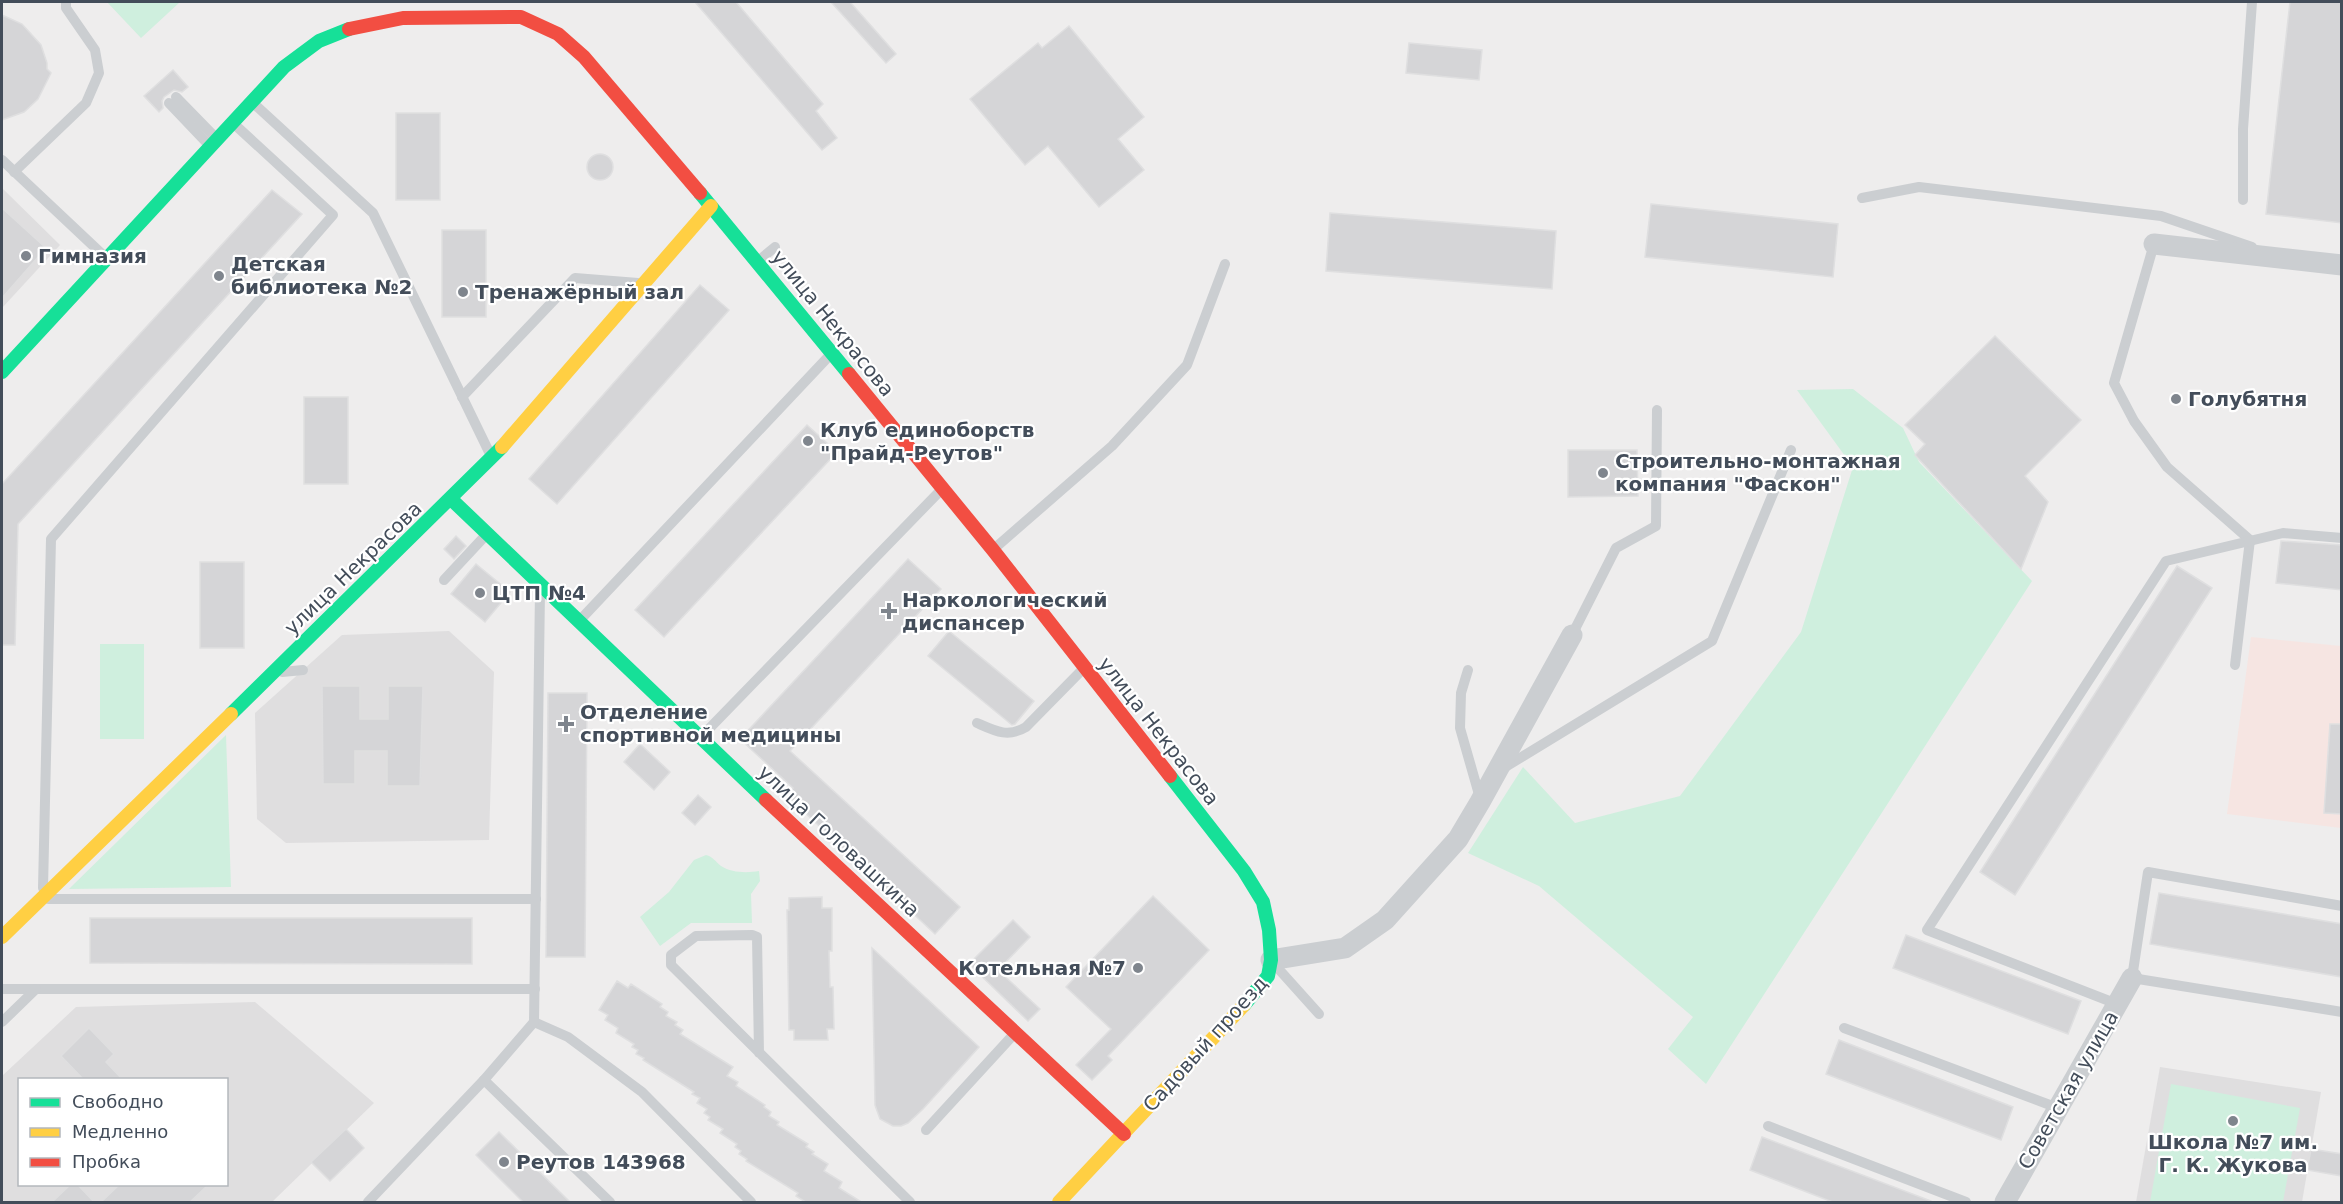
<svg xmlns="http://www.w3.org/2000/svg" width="2343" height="1204" font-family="'DejaVu Sans',sans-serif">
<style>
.education{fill:#dfdedf;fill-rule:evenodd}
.medical{fill:#f6e5e2}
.green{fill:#cfefde}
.building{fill:#d5d5d7;stroke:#dfdfe0;stroke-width:1.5}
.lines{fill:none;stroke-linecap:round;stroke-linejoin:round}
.lane{stroke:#cbced1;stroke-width:10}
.street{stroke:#cbced1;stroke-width:21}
.fast{stroke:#16e098;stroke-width:14}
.slow{stroke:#ffcf43;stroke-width:14}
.jam{stroke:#f24e42;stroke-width:14}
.poi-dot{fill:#7f858d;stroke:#fff;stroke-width:2}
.labels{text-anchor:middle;stroke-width:4.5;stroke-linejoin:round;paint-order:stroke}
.poi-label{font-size:20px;font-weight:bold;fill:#434d5a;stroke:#fff;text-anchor:start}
.street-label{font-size:20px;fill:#434d5a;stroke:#fff}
</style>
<rect width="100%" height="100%" fill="#eeeded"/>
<!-- education -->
<g class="education">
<polygon points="2,188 60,245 2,308"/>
<polygon points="449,631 494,672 489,840 286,843 257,819 255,713 342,635"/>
<path d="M255,1002L374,1103L272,1202H2V1076L76,1007ZM20,1080H226V1184H20Z"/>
<polygon points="2160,1067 2321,1092 2302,1202 2136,1202"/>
</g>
<!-- medical -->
<polygon class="medical" points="2251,637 2341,646 2341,828 2227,814"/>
<!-- green -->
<g class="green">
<polygon points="107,2 180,2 141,38"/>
<polygon points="1853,389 1903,428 1919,462 2032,581 1706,1084 1668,1049 1693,1017 1539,886 1468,853 1523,767 1575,823 1680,796 1801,632 1853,467 1797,390"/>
<rect x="100" y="644" width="44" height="95"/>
<polygon points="226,735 231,887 69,889"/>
<path d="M706,855C713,857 715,861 721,866C732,873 747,873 759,871L760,881L751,894L752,923H691L660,946L640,917L669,892L694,860Z"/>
<polygon points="2171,1084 2300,1108 2283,1202 2150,1202"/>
</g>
<!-- building -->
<g class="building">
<polygon points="695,2 736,2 823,104 816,111 837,138 822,150"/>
<polygon points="831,2 850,2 896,54 886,63"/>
<polygon points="2290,2 2342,2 2342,223 2266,214"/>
<polygon points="2,15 22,24 41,45 47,63 47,69 51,73 38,99 24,112 2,120"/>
<polygon points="1069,26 1144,117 1118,139 1144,170 1099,207 1048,146 1025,165 970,99 1038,43 1042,48"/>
<polygon points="1409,43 1482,50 1479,80 1406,73"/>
<polygon points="173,70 188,87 182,92 174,90 164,97 162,101 163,108 159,112 144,96"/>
<rect x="396" y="113" width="44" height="87"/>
<circle cx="600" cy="167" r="13"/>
<polygon points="272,190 302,214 18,524 15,645 2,645 2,484"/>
<polygon points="1651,204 1838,224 1833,277 1645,257"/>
<polygon points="2,208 46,248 2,298"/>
<polygon points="1330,213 1556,231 1552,289 1326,271"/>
<rect x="442" y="230" width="44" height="87"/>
<polygon points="700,285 729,310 557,504 529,479"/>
<polygon points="1995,336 2081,420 2025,476 2048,502 2021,569 1915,455 1925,444 1905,425"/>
<rect x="304" y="397" width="44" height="87"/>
<polygon points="807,425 837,452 664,637 635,610"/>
<polygon points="1568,450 1637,450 1638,496 1568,497"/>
<polygon points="456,536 466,546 454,559 444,549"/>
<polygon points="2281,541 2342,545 2342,590 2276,583"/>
<polygon points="908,559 941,589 790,751 960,907 935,934 786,795 793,788 740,739"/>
<rect x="200" y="562" width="44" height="86"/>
<polygon points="476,564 510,592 485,622 451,594"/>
<polygon points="2177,566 2212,588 2015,895 1980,872"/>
<polygon points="949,631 1034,701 1015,724 1012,725 928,656"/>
<polygon points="322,686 360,686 360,719 388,719 388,686 423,686 420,786 387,786 387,751 355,751 355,784 323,784"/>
<polygon points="548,693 587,693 585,957 546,957"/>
<polygon points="2330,724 2342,724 2342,814 2324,813"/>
<polygon points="640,744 670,772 654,790 624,762"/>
<polygon points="698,795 711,807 695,825 682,813"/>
<polygon points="2159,893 2342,924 2342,977 2150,944"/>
<polygon points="1153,896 1209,950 1108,1056 1112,1060 1092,1080 1076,1065 1111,1029 1066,987"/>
<polygon points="822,897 822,908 832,908 832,951 829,951 830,987 833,987 834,1029 827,1029 828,1040 794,1040 794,1030 789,1030 787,910 789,910 789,898"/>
<polygon points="90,918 472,918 472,964 90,963"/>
<polygon points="1013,920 1030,937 998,970 1040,1009 1028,1021 969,964"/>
<polygon points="1906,935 2081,1001 2068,1034 1893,968"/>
<polygon points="872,948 979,1047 923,1109 908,1123 901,1126 893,1126 880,1119 875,1105"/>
<polygon points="617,981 628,988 631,984 662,1004 660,1007 668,1012 666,1016 677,1022 675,1025 683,1030 680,1034 733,1067 727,1076 738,1082 736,1086 765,1105 764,1107 771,1112 769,1116 779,1122 777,1125 808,1144 806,1147 814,1152 812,1154 828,1164 824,1171 842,1182 839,1188 863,1203 807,1203 796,1196 798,1193 746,1161 747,1159 739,1154 741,1151 735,1147 737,1144 720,1133 723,1129 708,1120 710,1117 704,1113 707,1109 697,1103 700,1098 692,1094 694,1092 643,1060 644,1058 636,1054 638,1050 632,1047 634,1044 616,1033 618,1028 605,1020 608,1015 599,1010"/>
<polygon points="89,1028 114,1054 106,1062 123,1080 84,1080 61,1056"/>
<polygon points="1839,1040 2013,1107 2001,1140 1826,1074"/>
<polygon points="346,1129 364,1148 330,1181 311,1162"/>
<polygon points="499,1132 571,1203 524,1203 476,1155"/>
<polygon points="1762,1137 1931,1201 1931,1203 1835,1203 1750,1170"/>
<polygon points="2311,1149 2342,1154 2342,1176 2307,1170"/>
<polygon points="70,1185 78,1185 95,1203 51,1203"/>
<polygon points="119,1185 208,1185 189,1203 100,1203"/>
</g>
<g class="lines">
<!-- lane -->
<g class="lane">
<polyline points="176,97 215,137"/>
<polyline points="252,102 373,213 491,456"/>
<polyline points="169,103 208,144"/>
<polyline points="2,160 104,256"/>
<polyline points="14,172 86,103 99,73 95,50 66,8 66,2"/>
<polyline points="1862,198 1919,187 2161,216 2252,247"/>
<polyline points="2243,200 2243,129 2252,2"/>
<polyline points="2154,244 2114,383 2134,421 2167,467 2250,540 2235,665"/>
<polyline points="757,262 775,247"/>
<polyline points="462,397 575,278 638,283"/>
<polyline points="995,548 1112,446 1187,365 1225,264"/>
<polyline points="444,580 485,536"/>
<polyline points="581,619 830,355"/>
<polyline points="1572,635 1616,548 1656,526 1657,410"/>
<polyline points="1468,670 1461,693 1460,728 1480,798"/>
<polyline points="282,672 303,670"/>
<path d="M977,723C995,731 1008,738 1026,727L1083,669"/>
<polyline points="702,736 940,491"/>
<polyline points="1502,769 1712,641 1791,450"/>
<polyline points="43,888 51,539 333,215 233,123"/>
<polyline points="48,899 536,899"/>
<polyline points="2342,906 2148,872 2132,978 2342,1012"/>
<polyline points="1275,965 1319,1014"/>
<polyline points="2,989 535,989"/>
<polyline points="2117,1004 1927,930 2166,561 2283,533 2342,538"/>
<polyline points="2,1022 36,989"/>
<polyline points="534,1022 568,1037 642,1092 751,1202"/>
<polyline points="1844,1028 2058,1108"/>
<polyline points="759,1053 757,937 752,935 696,936 671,955 671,965 910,1202"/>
<polyline points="484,1080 610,1202"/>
<polyline points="1768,1126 1966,1202"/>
<polyline points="926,1130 1015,1033"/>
<polyline points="368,1202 484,1080 534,1022 540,591"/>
</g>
<!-- street -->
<g class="street">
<polyline points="2154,244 2342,265"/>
<polyline points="1271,960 1345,948 1385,920 1458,839 1480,802 1572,635"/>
<polyline points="2005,1202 2132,978"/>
</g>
<!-- fast -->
<g class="fast">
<polyline points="700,193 849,374"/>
<polyline points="2,372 284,67 319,41 349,29"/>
<polyline points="451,499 766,800"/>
<polyline points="231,714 502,447"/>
<polyline points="1170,776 1244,871 1263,902 1269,930 1271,960 1268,976 1244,1005"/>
</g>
<!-- slow -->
<g class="slow">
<polyline points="502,447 711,206"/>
<polyline points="2,937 231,714"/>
<polyline points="1059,1202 1244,1005"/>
</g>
<!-- jam -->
<g class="jam">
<polyline points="349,29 403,18 521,17 558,34 584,57 700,193"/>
<polyline points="849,374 993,550 1170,776"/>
<polyline points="766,800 1124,1134"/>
</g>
</g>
<!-- markers -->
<g class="poi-dot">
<circle cx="26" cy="256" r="6"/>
<circle cx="219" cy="276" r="6"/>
<circle cx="463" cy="292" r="6"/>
<circle cx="2176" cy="399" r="6"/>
<circle cx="808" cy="441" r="6"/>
<circle cx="1603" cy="473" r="6"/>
<circle cx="480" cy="593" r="6"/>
<path d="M886 602h6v6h6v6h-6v6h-6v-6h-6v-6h6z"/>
<path d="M563 715h6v6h6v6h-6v6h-6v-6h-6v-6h6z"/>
<circle cx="1138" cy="968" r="6"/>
<circle cx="2233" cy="1121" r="6"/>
<circle cx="504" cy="1162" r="6"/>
</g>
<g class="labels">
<!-- poi labels -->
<g class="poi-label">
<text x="38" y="263">Гимназия</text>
<text x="231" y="271">Детская<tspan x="231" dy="23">библиотека №2</tspan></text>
<text x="475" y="299">Тренажёрный зал</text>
<text x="2188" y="406">Голубятня</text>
<text x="820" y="437">Клуб единоборств<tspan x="820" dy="23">"Прайд-Реутов"</tspan></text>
<text x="1615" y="468">Строительно-монтажная<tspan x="1615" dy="23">компания "Фаскон"</tspan></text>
<text x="492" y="600">ЦТП №4</text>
<text x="902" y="607">Наркологический<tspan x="902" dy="23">диспансер</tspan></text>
<text x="580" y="719">Отделение<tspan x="580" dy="23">спортивной медицины</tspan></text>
<text x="1126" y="975" text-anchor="end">Котельная №7</text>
<text x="2233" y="1149" text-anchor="middle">Школа №7 им.<tspan x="2233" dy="23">Г. К. Жукова</tspan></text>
<text x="516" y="1169">Реутов 143968</text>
</g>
<!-- street labels -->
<g class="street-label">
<text transform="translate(833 323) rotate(51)" y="7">улица Некрасова</text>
<text transform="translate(353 568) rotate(-44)" y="7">улица Некрасова</text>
<text transform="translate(1159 731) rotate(52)" y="7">улица Некрасова</text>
<text transform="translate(839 841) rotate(43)" y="7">улица Головашкина</text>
<text transform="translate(1205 1044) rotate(-48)" y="7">Садовый проезд</text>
<text transform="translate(2068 1090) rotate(-60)" y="7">Советская улица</text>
</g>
</g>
<!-- border -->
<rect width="2343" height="1204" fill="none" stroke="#434d5a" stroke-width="6"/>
<!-- legend -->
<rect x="18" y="1078" width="210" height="108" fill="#ffffff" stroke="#b4b8bd" stroke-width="1.5"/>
<rect x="30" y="1098" width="30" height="9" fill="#16e098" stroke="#b4b8bd" stroke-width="1.5"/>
<text x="72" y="1108" font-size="18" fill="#434d5a">Свободно</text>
<rect x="30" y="1128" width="30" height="9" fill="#ffcf43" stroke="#b4b8bd" stroke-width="1.5"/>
<text x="72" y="1138" font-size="18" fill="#434d5a">Медленно</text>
<rect x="30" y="1158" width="30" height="9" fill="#f24e42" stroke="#b4b8bd" stroke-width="1.5"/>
<text x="72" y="1168" font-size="18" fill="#434d5a">Пробка</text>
</svg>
